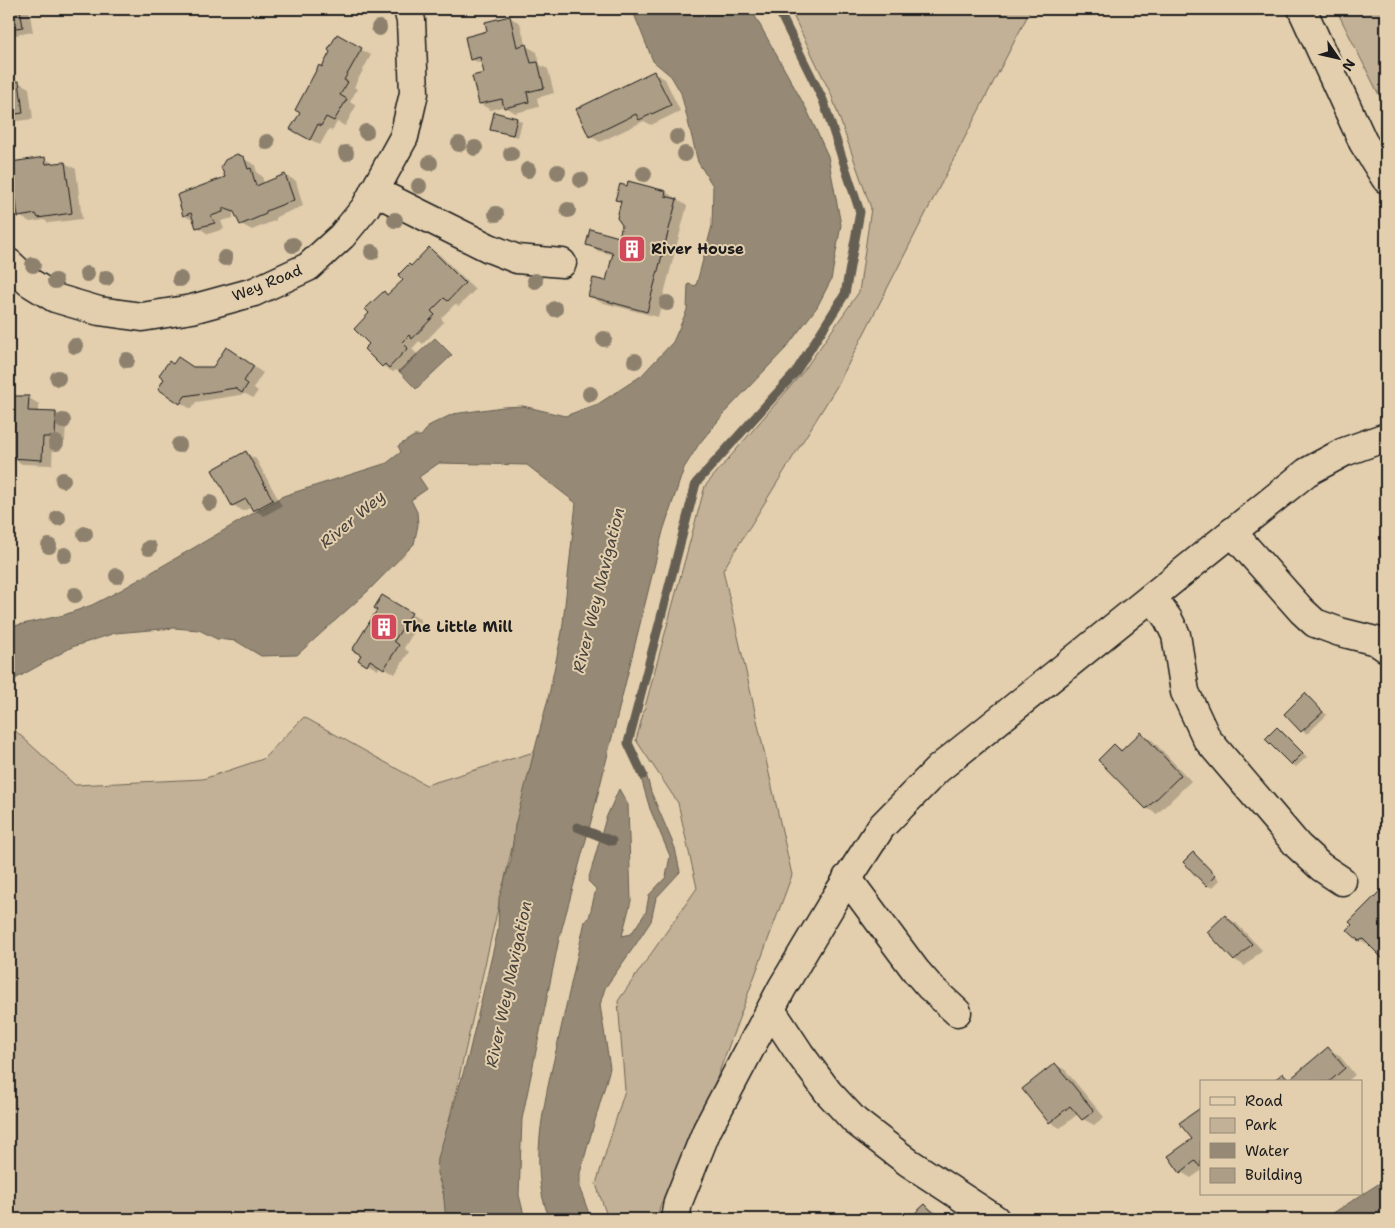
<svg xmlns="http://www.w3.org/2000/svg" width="1395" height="1228" font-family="'Shantell Sans',sans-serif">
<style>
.green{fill:#c2b196;stroke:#6f6659}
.water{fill:#968a76;stroke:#655e52}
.shadow{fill:#0003}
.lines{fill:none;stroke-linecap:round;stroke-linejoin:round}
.stream{stroke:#655e52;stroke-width:9}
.building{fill:#ac9d86;stroke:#1c1c1c}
.minor-casing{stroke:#1c1c1c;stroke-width:31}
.minor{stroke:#e3cfae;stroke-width:28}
.tree{fill:#8d816e}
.labels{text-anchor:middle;stroke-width:4;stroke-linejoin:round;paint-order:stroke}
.poi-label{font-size:15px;font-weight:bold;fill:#1c1c1c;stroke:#e3cfae;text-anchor:start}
.street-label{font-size:15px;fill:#1c1c1c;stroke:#e3cfae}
.water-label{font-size:16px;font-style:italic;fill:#47423c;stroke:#e3cfae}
</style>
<rect width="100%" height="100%" fill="#e3cfae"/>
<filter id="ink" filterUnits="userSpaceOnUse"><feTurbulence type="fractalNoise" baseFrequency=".02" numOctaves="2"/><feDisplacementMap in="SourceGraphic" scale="10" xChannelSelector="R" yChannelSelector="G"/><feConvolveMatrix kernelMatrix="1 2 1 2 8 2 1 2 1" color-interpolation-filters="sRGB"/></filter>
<g filter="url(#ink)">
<!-- green -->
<g class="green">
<polygon points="790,9 1031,9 837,386 723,570 792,875 708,1102 660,1206 657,1219 608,1219 596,1184 625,1090 618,1001 697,888 678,803 636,740 705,486 802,373 859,292 871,208 831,94"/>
<polygon points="1336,9 1386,9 1386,109"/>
<polygon points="304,717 426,785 534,752 437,1173 451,1219 9,1219 9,725 75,785 203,779 263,759"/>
</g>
<!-- water -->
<g class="water">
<polygon points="632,9 751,9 807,110 828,156 841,225 831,280 817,307 786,348 727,410 699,444 684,468 663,531 594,810 559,939 522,1119 519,1195 525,1219 448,1219 445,1211 443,1189 437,1173 438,1158 468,1057 498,930 499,898 511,860 515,825 548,699 562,632 576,503 527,465 439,463 419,477 427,489 411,500 417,512 418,525 414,544 368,591 297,655 261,656 236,641 217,639 199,630 174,628 115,633 72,647 15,679 9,680 9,627 64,615 92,605 121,590 283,496 387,463 401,452 398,446 414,436 421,436 430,425 453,414 503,407 523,406 565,416 598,404 641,376 673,342 687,310 688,284 696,286 712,226 713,186 698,162 681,93 671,76 653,61"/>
<polygon points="435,338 452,355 416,389 399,371"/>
<path d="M643,775L647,777L651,792L675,848L680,872L656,898L651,921L636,944L605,988L600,1005L610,1068L580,1173V1189L591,1219H550C525,1165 548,1088 560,1033C568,996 577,958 585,921L589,918L596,889L588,881L606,818L619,789L628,805L631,901L622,936L631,934L646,912L649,895L666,877L670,856L650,809L641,778Z"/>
<polygon points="1386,1179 1386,1219 1324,1219"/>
</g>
<!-- shadow -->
<g class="shadow">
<polygon points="9,9 29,9 33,32 9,36"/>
<polygon points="509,17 520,23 526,46 537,52 540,65 548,69 554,93 537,98 539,107 515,113 505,106 491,110 480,104 486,74 484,65 471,59 489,32"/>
<polygon points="337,36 371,55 354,87 357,89 350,102 356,106 345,126 337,122 332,131 329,129 320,145 292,129 332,51"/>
<polygon points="9,73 11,83 18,82 29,88 33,119 9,122"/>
<polygon points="654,73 665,79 680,111 651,125 644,121 600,142 590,136"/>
<polygon points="495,114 517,119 522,122 518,137 497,132 492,129"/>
<polygon points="44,158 55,164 65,163 76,169 82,219 49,223 44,220 30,222 19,216"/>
<polygon points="244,159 255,165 257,173 262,176 264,184 285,175 296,181 303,206 276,217 276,220 252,230 241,224 236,214 233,212 233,218 221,221 224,229 208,234 198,227 196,222 185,216 178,195 226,178"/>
<polygon points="666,192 687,206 658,317 600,302 590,296 607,283 614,255 598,251 588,245 620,238 624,225 622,202 617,199"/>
<polygon points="430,249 440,255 475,290 459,306 455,304 441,318 444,322 423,344 419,341 412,349 418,355 400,373 396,370 393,372 383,366 371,344 371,313 384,293 389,296 405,280 411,267"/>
<polygon points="237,355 263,373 253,388 258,391 253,398 246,394 196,402 191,409 181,403 174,365 195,369 214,368"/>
<polygon points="9,397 29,398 39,404 39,413 56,413 66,419 65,442 53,442 52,465 22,464 9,456"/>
<polygon points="246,453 256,459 282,506 264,516 254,510 252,507 243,511 233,505"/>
<polygon points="382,597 421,620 404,648 409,652 395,674 380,665 378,670 367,664"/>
<polygon points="1305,695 1327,715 1307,734 1285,714"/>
<polygon points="1278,729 1282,731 1307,757 1296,767 1292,764 1267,739"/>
<polygon points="1141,734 1152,740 1191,781 1157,814 1146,808 1114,745 1124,751"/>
<polygon points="1193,854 1198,857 1220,880 1212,888 1207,885"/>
<polygon points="1386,887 1386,961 1371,946 1359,940 1354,925 1351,922"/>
<polygon points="1225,917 1236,923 1262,950 1245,966 1235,960"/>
<polygon points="1328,1049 1339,1055 1355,1075 1346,1082 1274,1082 1283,1074 1292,1079"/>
<polygon points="1055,1064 1065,1070 1104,1117 1094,1125 1083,1119 1078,1114 1060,1128 1050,1122"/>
<polygon points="1199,1110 1201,1111 1201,1171 1191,1178 1181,1172 1193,1139"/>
<polygon points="926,1206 936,1212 943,1219 918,1219 914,1216"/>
<polygon points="1097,1215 1105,1219 1092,1219"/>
</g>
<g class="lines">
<!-- stream -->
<g class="stream">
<polyline points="643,775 628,743 696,483 795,373 845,294 860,212 823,100 778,9"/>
<polyline points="577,827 612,841"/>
</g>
</g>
<!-- building -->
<g class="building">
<polygon points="9,9 20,9 23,27 9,29"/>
<polygon points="510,16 517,47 526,44 531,63 538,62 544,88 527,92 529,102 504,108 502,99 479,104 472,76 484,73 480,57 470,60 465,37 487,31 485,22"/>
<polygon points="337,34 362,48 344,80 348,82 340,95 347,99 334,121 326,117 321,126 318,124 310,140 290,129 300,113 295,110 319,65 322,67 330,52 328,50"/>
<polygon points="654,71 671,105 639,120 636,114 589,137 576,109"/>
<polygon points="19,81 23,113 9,115 9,82"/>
<polygon points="494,112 517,118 513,135 490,130"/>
<polygon points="237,154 244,157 248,169 251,168 256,186 285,174 294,200 266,211 266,214 240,225 234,212 223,208 223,212 211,216 215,223 196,228 191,213 183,216 177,195 225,177 221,167 225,160"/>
<polygon points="45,157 46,164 65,162 72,213 38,218 36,214 18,217 11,162"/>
<polygon points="628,181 666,191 665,196 677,199 647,312 588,296 593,278 606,281 613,253 586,245 590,229 619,237 622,225 617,218 621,201 615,200 620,184 627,186"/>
<polygon points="429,247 465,283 448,301 444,298 431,311 435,315 412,339 409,335 402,342 408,348 389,368 385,364 382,367 364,349 369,344 354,329 369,313 365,309 384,291 387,295 403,280 398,275 409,264 411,266"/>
<polygon points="226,347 254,366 244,381 248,384 242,393 235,388 185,396 180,404 158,389 164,379 159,375 169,361 173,364 178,357 193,367 213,367"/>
<polygon points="9,396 29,396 28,411 56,412 55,437 43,437 42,460 10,458"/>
<polygon points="246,451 273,500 253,511 246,499 232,506 212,470"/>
<polygon points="382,595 412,613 394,641 399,645 384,669 370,660 367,666 358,660 361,655 352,650 377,610 374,608"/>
<polygon points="1305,693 1323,712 1301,732 1284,714"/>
<polygon points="1277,727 1303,753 1291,765 1265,739"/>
<polygon points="1141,732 1181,775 1146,809 1098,760 1114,744 1121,751"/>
<polygon points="1193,852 1216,876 1206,886 1183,862"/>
<polygon points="1386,885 1386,962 1363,939 1359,941 1347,930 1352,925 1349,922"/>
<polygon points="1225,915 1252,944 1234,961 1207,932"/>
<polygon points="1328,1047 1345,1068 1329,1082 1272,1082 1283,1073 1289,1080"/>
<polygon points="1055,1063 1094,1111 1082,1120 1070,1106 1049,1123 1022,1089"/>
<polygon points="1199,1109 1201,1112 1201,1166 1200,1167 1195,1161 1180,1173 1168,1156 1192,1139 1179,1123"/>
<polygon points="925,1204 939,1219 916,1219 913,1215"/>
<polygon points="955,1212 962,1219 947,1219"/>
</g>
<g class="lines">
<!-- minor casing -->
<g class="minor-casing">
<g id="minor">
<polyline points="1302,9 1363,142 1386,179"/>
<polyline points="374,191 489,248 517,259 562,263"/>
<polyline points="9,263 29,282 55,298 99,311 142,317 192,309 254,292 308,267 342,236 365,208 404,137 414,93 411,21 408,9"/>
<polyline points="1232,532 1302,611 1315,623 1340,632 1376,641 1386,648"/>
<polyline points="1152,597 1168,619 1176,635 1185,692 1207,739 1298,846 1321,867 1342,881"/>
<polyline points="847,878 916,971 930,987 957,1012"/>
<polyline points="771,1010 800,1054 828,1092 855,1121 908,1162 995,1219"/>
<polyline points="675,1219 678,1202 707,1130 782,988 836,897 881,827 938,769 1307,472 1344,452 1386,437"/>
</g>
</g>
<!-- minor -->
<use href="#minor" class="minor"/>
</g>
<!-- trees -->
<g class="tree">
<circle cx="379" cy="28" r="8"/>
<circle cx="366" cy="132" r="8"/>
<circle cx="677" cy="137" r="8"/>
<circle cx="267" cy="142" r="8"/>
<circle cx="459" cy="144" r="8"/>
<circle cx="475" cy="148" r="8"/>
<circle cx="346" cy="153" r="8"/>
<circle cx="511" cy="154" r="8"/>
<circle cx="685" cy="154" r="8"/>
<circle cx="430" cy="163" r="8"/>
<circle cx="528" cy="170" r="8"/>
<circle cx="558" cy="172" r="8"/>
<circle cx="644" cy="174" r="8"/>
<circle cx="581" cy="180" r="8"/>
<circle cx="419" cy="186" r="8"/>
<circle cx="568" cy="210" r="8"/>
<circle cx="496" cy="214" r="8"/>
<circle cx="395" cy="220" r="8"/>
<circle cx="293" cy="245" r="8"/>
<circle cx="372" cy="252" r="8"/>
<circle cx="225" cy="258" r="8"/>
<circle cx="33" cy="265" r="8"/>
<circle cx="87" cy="274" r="8"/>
<circle cx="106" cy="278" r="8"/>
<circle cx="180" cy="279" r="8"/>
<circle cx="55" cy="281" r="8"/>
<circle cx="535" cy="281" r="8"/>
<circle cx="667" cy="303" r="8"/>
<circle cx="555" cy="309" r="8"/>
<circle cx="604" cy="339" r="8"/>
<circle cx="75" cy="346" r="8"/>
<circle cx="127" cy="360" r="8"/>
<circle cx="635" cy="361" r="8"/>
<circle cx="58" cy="378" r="8"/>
<circle cx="590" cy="394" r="8"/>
<circle cx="63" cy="421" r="8"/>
<circle cx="56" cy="443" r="8"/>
<circle cx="179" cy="445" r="8"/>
<circle cx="63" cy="480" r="8"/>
<circle cx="210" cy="503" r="8"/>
<circle cx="58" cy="518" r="8"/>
<circle cx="85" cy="534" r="8"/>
<circle cx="49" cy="546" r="8"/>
<circle cx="149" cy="548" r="8"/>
<circle cx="65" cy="555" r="8"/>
<circle cx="117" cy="576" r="8"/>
<circle cx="75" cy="595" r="8"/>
</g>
</g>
<!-- icons -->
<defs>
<g id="building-square" transform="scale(1.4375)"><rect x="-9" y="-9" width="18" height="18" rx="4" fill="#d1495b" stroke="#e3cfae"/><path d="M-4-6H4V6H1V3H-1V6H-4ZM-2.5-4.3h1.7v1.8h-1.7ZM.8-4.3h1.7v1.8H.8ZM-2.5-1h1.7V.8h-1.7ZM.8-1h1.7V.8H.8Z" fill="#fff"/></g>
</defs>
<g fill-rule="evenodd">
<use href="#building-square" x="632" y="249"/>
<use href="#building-square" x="384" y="627"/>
</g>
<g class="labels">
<!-- poi labels -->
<g class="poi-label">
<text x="651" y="254">River House</text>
<text x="403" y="632">The Little Mill</text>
</g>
<!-- street labels -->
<g class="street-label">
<text transform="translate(267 283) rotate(-22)" y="5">Wey Road</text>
</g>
<!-- water labels -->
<g class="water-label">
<text transform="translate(352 519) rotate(-40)" y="6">River Wey</text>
<text transform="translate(598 590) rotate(-76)" y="6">River Wey Navigation</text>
<text transform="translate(508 984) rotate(-78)" y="6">River Wey Navigation</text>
</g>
</g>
<!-- margin -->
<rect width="1395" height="1228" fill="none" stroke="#e3cfae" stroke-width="30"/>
<rect x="15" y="15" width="1365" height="1198" fill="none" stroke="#1c1c1c" stroke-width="2" filter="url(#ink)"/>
<!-- legend -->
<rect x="1200" y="1080" width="162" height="115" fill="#e3cfae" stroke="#938774"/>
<rect x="1210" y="1097" width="25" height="8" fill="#e3cfae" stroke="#938774"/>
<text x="1245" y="1106" font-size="15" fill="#1c1c1c">Road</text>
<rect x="1210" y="1118" width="25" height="15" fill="#c2b196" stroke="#938774"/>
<text x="1245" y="1130" font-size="15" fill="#1c1c1c">Park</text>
<rect x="1210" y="1143" width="25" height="15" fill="#968a76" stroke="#938774"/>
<text x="1245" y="1156" font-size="15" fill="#1c1c1c">Water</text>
<rect x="1210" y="1168" width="25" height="15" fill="#ac9d86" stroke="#938774"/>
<text x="1245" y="1180" font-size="15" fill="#1c1c1c">Building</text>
<!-- north arrow -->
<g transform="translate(1338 58) rotate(124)" stroke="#e3cfae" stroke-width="4" paint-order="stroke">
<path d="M0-4L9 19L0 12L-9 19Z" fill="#1c1c1c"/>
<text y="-8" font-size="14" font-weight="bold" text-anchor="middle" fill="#1c1c1c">N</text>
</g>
</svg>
